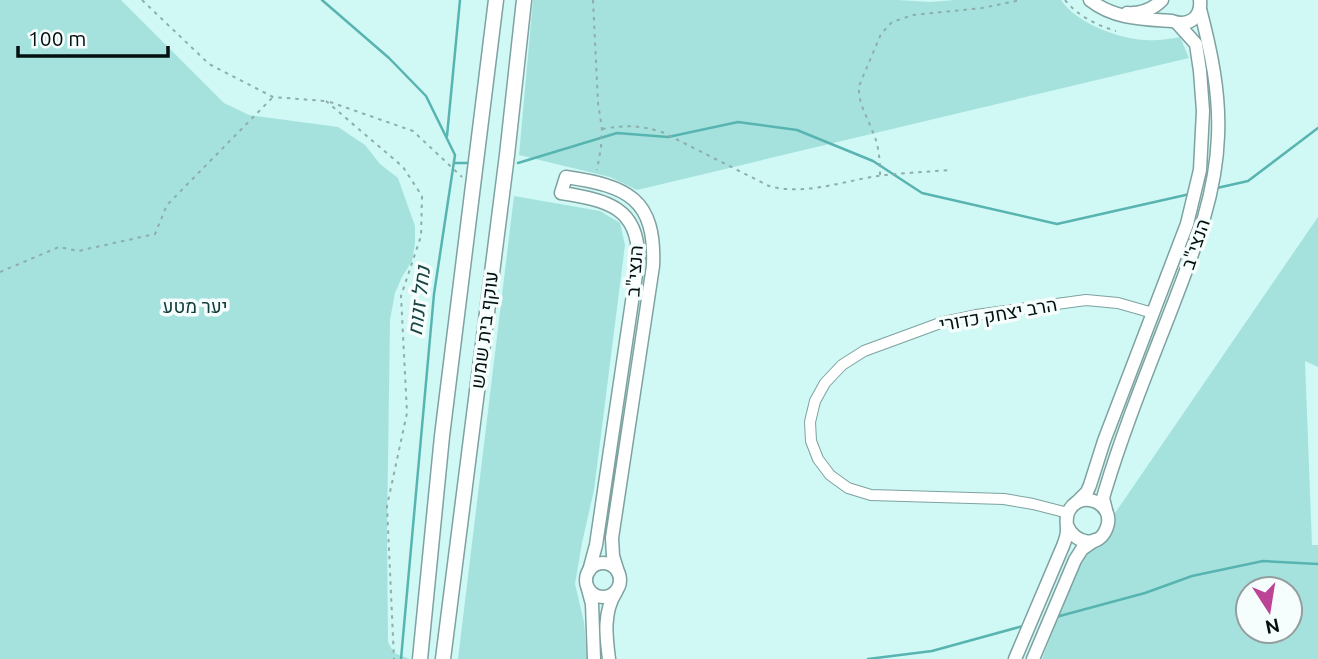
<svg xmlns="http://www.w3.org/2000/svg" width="1318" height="659" font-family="Ubuntu,Heebo,sans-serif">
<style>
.green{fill:#a5e2de;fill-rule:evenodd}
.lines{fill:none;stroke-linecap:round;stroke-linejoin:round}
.stream{stroke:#58b4b0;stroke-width:2.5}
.minor-casing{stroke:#7da2a0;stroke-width:12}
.tertiary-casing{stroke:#7da2a0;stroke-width:15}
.secondary-casing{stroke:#7da2a0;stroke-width:17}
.path{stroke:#8eaeab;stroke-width:2;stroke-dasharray:3.5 5;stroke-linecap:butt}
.minor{stroke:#fff;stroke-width:10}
.tertiary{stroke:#fff;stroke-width:12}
.secondary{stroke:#fff;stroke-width:14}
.labels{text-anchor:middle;stroke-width:7;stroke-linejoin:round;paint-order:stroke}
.street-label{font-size:19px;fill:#03100f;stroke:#f6fdfd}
.park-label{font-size:19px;fill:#113c3b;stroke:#f6fdfd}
.water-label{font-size:21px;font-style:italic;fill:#1c4645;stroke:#f6fdfd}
</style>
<rect width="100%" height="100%" fill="#d0f8f5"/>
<!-- green -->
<g class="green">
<polygon points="0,0 121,0 224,103 249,115 338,127 365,145 380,164 398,178 415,226 415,243 412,261 402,277 395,293 390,320 387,531 388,642 394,653 410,659 0,659"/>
<path d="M533,0H898L930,2L955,0H1061C1076,23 1119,39 1146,40C1157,41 1169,39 1180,37L1189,58L637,190L610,177L519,155Z"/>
<polygon points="514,196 600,211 620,223 625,245 594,490 582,543 575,584 584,622 587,659 458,659"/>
<path d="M1318,217V367L1305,361L1312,545H1318V659H1042L1080,560C1097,542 1112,545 1113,516ZM1248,589H1290V631H1248Z"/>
</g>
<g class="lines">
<!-- stream -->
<g class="stream">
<polyline points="322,0 389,58 426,96 455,155 434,294 401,659"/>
<polyline points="447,136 460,0"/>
<polyline points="454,163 468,163"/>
<polyline points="518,163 617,133 668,137 738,122 797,130 873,161 922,193 1057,224 1190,194"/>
<polyline points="1217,188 1248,181 1318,128"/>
<polyline points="1056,617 1145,593 1192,576 1263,561 1318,564"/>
<polyline points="868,659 932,651 1023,626"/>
</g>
<!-- minor casing -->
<g class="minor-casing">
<polyline id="minor" points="1068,513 1033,504 1004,499 871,495 848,488 830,475 818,459 811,441 810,422 815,401 825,383 842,365 864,351 943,322 976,315 1086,300 1118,303 1153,313"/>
</g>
<!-- tertiary casing -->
<g class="tertiary-casing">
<g id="tertiary">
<path d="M1090,0C1114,19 1143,19 1172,21C1188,27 1202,18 1200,0"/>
<path d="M1127,13C1141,14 1152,10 1162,0"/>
<polyline points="1077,502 1087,492 1090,485 1104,441 1187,224 1200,170 1203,111 1200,71 1196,44 1178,24"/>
<path d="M1106,510L1103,498L1105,491C1124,428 1149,367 1173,305C1194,250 1216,196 1218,136C1220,93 1211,51 1200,9"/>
<circle cx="603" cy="580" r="17"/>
<path d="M589,571L596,545L638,261C640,207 606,200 561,193L566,177C627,186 656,198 653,266L612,538L613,556L618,572"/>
<polyline points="588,589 592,604 594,659"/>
<path d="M609,659C606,636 603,612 616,592"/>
<path d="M1015,659L1063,546C1065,541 1067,535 1067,530C1067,522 1065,516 1070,509C1083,489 1115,504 1107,527C1100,549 1074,544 1067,525"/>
<polyline points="1033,659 1075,560 1082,549 1095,540"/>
</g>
</g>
<!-- secondary casing -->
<g class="secondary-casing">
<g id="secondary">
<polyline points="420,659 442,436 496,0"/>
<polyline points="443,659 507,155 524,0"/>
</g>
</g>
<!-- path -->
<g class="path">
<polyline points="142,0 209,64 273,97 325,101"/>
<polyline points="593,0 598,103 602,129 601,147 597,170"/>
<path d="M1065,0C1078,16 1096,25 1116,31"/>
<polyline points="326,101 403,167 422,196 421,236 401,296 407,413 387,506 394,659"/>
<polyline points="330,102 413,131 462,177"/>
<path d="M602,129C625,125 639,125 662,132L769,186C804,196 843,181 878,176C901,173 925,172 949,170"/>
<path d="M880,175C880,159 879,145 872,130C866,114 858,103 859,86L881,34L892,22L913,15L982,8L1021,0"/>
<polyline points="0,272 59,247 78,251 155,234 167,205 272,98"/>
</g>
<!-- minor -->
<use href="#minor" class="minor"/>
<!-- tertiary -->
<use href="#tertiary" class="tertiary"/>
<!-- secondary -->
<use href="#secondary" class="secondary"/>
</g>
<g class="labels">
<!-- street labels -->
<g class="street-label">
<text transform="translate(1195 244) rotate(-71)" y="7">הנצי"ב</text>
<text transform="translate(634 271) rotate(-86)" y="7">הנצי"ב</text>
<text transform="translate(998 314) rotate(-10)" y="7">הרב יצחק כדורי</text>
<text transform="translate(484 330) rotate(-83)" y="7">עוקף בית שמש</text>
</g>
<!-- park labels -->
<g class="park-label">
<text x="195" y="313">יער מטע</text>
</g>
<!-- water labels -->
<g class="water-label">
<text transform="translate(419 301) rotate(-83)" y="7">נחל זנוח</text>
</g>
</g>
<!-- north arrow -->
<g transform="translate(1269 610) rotate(168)"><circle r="33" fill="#f6fdfd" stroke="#959e9e" stroke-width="2"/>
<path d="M0-5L12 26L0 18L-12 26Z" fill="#bc4396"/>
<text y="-10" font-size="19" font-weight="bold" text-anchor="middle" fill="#03100f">N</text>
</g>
<!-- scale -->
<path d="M18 46v10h150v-10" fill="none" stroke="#03100f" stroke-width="3.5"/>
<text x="28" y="46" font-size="21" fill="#03100f" stroke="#f6fdfd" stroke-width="5" paint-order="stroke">100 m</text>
</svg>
